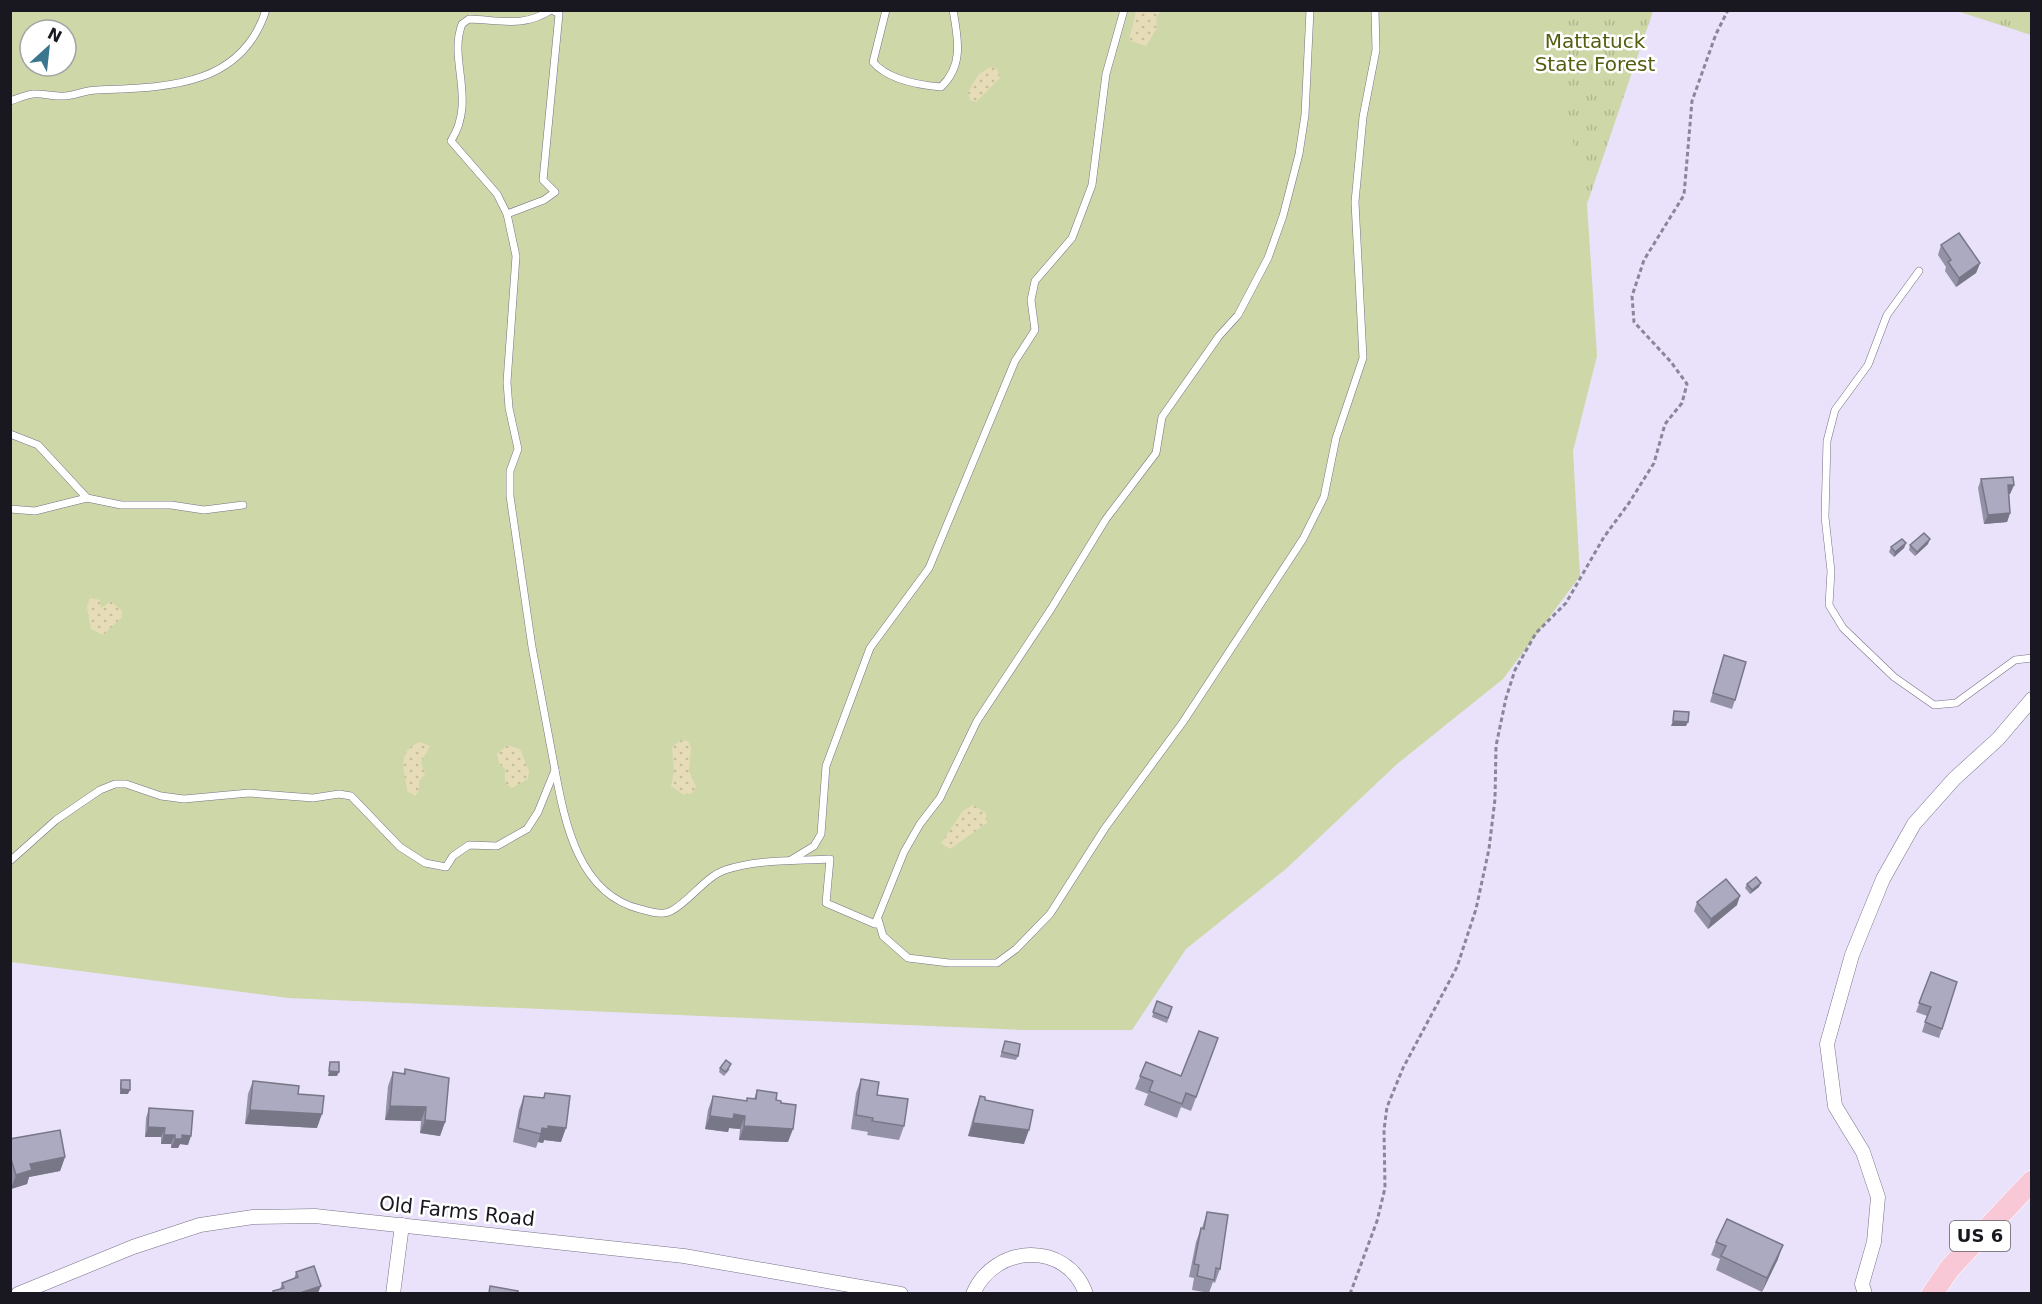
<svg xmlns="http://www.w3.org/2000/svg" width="2042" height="1304" font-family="'DejaVu Sans',sans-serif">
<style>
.green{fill:#cdd7a7;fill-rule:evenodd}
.sand{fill:url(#sand-dots)}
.park{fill:url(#park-tufts)}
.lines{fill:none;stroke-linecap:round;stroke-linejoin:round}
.service-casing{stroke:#777186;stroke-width:8}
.minor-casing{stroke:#777186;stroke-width:15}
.primary-casing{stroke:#fff;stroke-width:22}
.path{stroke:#8b8697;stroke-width:3;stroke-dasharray:4.5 3;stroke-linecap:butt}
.service{stroke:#fff;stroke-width:7}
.minor{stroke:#fff;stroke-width:14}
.primary{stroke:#f8c8d7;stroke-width:21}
.wall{fill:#9492a6}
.shaded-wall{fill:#787787}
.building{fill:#acaac1;stroke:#787787;stroke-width:1.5}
.labels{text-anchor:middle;stroke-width:5;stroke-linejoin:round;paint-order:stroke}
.shield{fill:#fff;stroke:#5e5d62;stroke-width:1.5}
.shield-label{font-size:18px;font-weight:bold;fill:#19171f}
.park-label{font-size:20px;fill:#545d0f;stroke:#fff}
.street-label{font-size:20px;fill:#19171f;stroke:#fff}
</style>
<defs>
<pattern id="sand-dots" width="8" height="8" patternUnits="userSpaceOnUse" patternTransform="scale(1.5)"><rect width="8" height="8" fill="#e6ddb8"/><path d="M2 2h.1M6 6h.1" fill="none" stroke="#c5bd9e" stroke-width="1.8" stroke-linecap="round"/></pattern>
<pattern id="park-tufts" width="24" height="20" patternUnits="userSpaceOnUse" patternTransform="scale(1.5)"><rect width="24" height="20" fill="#cdd7a7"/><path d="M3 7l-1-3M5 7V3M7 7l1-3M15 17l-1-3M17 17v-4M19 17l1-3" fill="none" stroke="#afb88f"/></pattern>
</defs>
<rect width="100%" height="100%" fill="#e9e2fa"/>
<!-- green -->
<path class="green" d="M11,11H1546L1587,204L1597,356L1573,451L1580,576L1503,679L1397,764L1287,868L1186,949L1132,1030H1022L288,998L11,962ZM30,30H66V66H30Z"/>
<!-- sand -->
<g class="sand">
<polygon points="1136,11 1161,11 1156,18 1157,28 1146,46 1129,40"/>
<polygon points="990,67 997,69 1000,78 976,102 970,100 968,92 978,75"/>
<polygon points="90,598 100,600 101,608 111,601 122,611 122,617 103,635 91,629 87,607"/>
<polygon points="681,740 688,741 691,747 689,771 696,787 692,793 684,795 671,786 674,771 672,747"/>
<path d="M419,742L430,746L421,762L425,774L419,781V790L415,796L407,791C406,773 394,754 419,742Z"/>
<polygon points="507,745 520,749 529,771 528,779 512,788 505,783 505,769 499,763 497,754"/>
<polygon points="973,805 986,813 987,823 950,849 941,843 963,811"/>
</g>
<!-- park -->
<g class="park">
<polygon points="1544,11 1653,11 1587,204"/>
<polygon points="1957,11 2031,11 2031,35"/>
</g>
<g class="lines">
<!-- service casing -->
<g class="service-casing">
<g id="service">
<path d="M886,10L873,62C888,80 918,85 941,87C964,65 958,39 953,10"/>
<path d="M10,101C17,99 25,95 33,94C43,93 54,97 65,96C76,95 86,90 97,90C165,87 241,88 266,10"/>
<polyline points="507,214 544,200 555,192 543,180 559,14 552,10"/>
<polyline points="1919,271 1887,315 1868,365 1835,410 1827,441 1825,517 1831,571 1829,605 1843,628 1894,677 1934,705 1956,703 2015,660 2032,658"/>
<polyline points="10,434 38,445 87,498"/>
<polyline points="10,509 35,511 87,498 121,505 171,505 204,510 243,505"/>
<path d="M555,770C565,824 579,894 640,909C649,911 662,916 671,911C690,901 705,877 725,870C757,859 796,861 830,859L826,903L875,924L904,852L920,824L940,798L977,721L1051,609L1106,519L1156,453L1162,417L1219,336L1238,315L1268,258L1283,216L1299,154L1305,115L1310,10"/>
<polyline points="791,860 814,846 821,834 826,766 870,648 929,568 1015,361 1035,330 1031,300 1035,281 1072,238 1092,185 1106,74 1124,10"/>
<path d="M10,861L56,820L100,790L115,784H126L161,796L184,799L249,793L313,798L339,794L351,796L400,847L425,863L446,867L453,856L469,845L497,846L527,829L538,812L555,770L532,647L510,496V471L518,449L509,408L507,382L516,256L507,214L497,194L451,141C477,100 448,60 462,24L469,19C500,20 523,28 551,10"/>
<polyline points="878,919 883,936 908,958 949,963 997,963 1016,949 1050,914 1105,828 1183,722 1303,539 1324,497 1336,438 1363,358 1355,202 1363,117 1376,50 1375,10"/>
</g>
</g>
<!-- minor casing -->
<g class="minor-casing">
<g id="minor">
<polyline points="18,1294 133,1247 200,1225 253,1217 315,1216 684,1256 901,1294"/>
<polyline points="393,1294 402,1225"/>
<path d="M973,1294C994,1244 1067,1240 1086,1294"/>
<polyline points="1865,1294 1862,1284 1874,1242 1878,1197 1863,1152 1835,1106 1827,1044 1852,955 1883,879 1914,824 1954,779 1998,739 2032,699"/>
</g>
</g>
<!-- primary casing -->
<g class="primary-casing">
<polyline id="primary" points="1932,1294 1950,1268 2032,1181"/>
</g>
<!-- path -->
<polyline class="path" points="1350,1294 1377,1221 1385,1188 1384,1130 1387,1107 1403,1068 1457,967 1476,909 1489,849 1495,799 1496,746 1506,698 1515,670 1536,633 1566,603 1604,537 1629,503 1654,463 1665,424 1682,403 1687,384 1671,362 1634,322 1632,296 1644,260 1684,195 1692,101 1716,34 1728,10"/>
<!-- service -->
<use href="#service" class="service"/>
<!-- minor -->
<use href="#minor" class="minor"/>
<!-- primary -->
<use href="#primary" class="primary"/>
</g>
<!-- wall -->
<g class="wall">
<polygon points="1941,245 1980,263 1976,273 1956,287 1945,271 1946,267 1938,255"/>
<polygon points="1981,479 2014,485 2010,494 2009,494 2010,513 2007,522 1984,524 1978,488"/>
<polygon points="1906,543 1904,548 1894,557 1889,552 1891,547"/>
<polygon points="1928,544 1915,556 1909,550 1910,545"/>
<polygon points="1724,655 1735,700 1732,709 1710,702"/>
<polygon points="1747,884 1759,887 1750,894 1745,888"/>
<polygon points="1697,902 1737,905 1708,929 1694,911"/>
<polygon points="1931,972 1942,1029 1939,1038 1922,1032 1927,1016 1916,1012"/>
<polygon points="1157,1001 1172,1007 1167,1023 1152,1017"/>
<polygon points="1218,1038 1191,1111 1181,1107 1177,1118 1144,1105 1148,1094 1135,1089 1146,1062 1181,1076"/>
<polygon points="1005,1041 1018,1056 1016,1060 1000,1057"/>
<polygon points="720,1068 730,1069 724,1076 719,1072"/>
<polygon points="405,1069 445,1122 440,1136 420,1133 421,1121 385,1120 388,1086 393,1072 403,1074"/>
<polygon points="861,1079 904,1126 899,1140 867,1135 868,1132 851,1129 856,1093"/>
<polygon points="121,1080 128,1094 120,1094 120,1085"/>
<polygon points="253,1081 298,1094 317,1128 245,1124 248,1094"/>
<polygon points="757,1090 781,1103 788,1142 739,1140 740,1129 729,1128 728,1132 705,1129 708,1110 713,1096 746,1101 754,1099"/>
<polygon points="545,1093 561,1142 544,1140 543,1143 538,1142 536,1148 513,1142 519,1110 524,1096 543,1098"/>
<polygon points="980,1096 985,1100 1024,1144 968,1136 975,1110"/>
<polygon points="149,1108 188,1145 180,1144 178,1148 171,1148 171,1144 161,1144 161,1137 145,1137 146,1118"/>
<polygon points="10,1139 65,1157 60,1171 29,1177 27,1184 11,1189"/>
<polygon points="1207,1212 1220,1269 1215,1283 1213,1282 1209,1293 1192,1290 1194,1278 1189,1277 1196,1242 1201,1228 1202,1228"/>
<polygon points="1716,1242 1778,1259 1762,1292 1716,1270 1720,1259 1711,1255"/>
<polygon points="296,1272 318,1293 272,1293 273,1291 280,1289 282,1283 294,1279"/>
</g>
<!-- shaded-wall -->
<g class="shaded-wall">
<polygon points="1980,263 1976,273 1956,287 1959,278"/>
<polygon points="2008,485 2014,485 2010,494 2005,494"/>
<polygon points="2010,513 2007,522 1984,524 1988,515"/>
<polygon points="1930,539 1928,544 1915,556 1917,552"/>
<polygon points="1906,543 1904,548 1894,557 1895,552"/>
<polygon points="1673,721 1688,722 1686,726 1671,726"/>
<polygon points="1761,883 1759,887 1750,894 1752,890"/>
<polygon points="1740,896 1737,905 1708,929 1711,919"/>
<polygon points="329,1071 339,1072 337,1076 328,1076"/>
<polygon points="121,1089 130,1090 128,1094 120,1094"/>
<polygon points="390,1106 426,1107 421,1121 385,1120"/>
<polygon points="250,1110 322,1114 317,1128 245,1124"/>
<polygon points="734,1114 745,1116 740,1129 729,1128 728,1132 705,1129 710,1116"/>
<polygon points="425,1120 445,1122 440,1136 420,1133"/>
<polygon points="973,1123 1029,1130 1024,1144 968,1136"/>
<polygon points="548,1126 566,1128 561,1142 544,1140 543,1143 538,1142 542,1128"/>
<polygon points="744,1126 793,1129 788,1142 739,1140"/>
<polygon points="148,1127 165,1128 161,1137 145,1137"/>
<polygon points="164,1135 175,1135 171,1144 161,1144"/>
<polygon points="182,1135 191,1136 188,1145 180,1144 178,1148 171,1148 175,1139"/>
<polygon points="65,1157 60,1171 29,1177 27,1184 11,1189 16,1175 30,1164"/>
<polygon points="1783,1245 1778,1259 1762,1292 1767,1278"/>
<polygon points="321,1286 318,1293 300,1293"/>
</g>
<!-- building -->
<g class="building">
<polygon points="1959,233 1980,263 1959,278 1948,262 1951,260 1941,245"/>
<polygon points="2013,477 2014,485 2008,485 2010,513 1988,515 1981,479"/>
<polygon points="1924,533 1930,539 1917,552 1910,545"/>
<polygon points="1902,539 1906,543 1895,552 1891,547"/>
<polygon points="1724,655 1746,662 1735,700 1713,693"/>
<polygon points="1674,711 1689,712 1688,722 1673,721"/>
<polygon points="1756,877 1761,883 1752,890 1747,884"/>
<polygon points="1726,879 1740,896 1711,919 1697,902"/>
<polygon points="1931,972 1957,982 1942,1029 1925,1022 1931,1007 1919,1003"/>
<polygon points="1157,1001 1172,1007 1168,1018 1153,1012"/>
<polygon points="1199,1031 1218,1038 1196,1097 1186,1093 1182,1104 1149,1091 1153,1081 1140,1076 1146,1062 1181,1076"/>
<polygon points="1005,1041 1020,1044 1018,1056 1002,1052"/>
<polygon points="726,1060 731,1064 726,1072 720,1068"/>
<polygon points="330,1062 339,1062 339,1072 329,1071"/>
<polygon points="405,1069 449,1078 445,1122 425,1120 426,1107 390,1106 393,1072 405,1074"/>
<polygon points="861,1079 879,1082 877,1095 908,1099 904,1126 872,1121 873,1118 856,1115"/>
<polygon points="121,1080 130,1080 130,1090 121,1089"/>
<polygon points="253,1081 299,1086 298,1094 324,1096 322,1114 250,1110"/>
<polygon points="757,1090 777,1093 776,1100 781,1101 781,1103 796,1105 793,1129 744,1126 745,1116 734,1114 733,1119 710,1116 713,1096 747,1101 747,1098 756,1099"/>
<polygon points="545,1093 570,1096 566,1128 548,1126 548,1129 542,1128 541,1134 518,1128 524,1096 544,1098"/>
<polygon points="980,1096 985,1097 985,1100 1033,1110 1029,1130 973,1123"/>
<polygon points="149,1108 193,1111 191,1136 182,1135 182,1139 175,1139 175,1135 164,1135 165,1128 148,1127"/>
<polygon points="60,1130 65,1157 30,1164 32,1170 16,1175 10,1156 10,1139"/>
<polygon points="1207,1212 1228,1215 1220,1269 1216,1268 1214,1280 1197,1276 1199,1265 1194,1264 1201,1228 1204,1229"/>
<polygon points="1727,1219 1783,1245 1767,1278 1721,1256 1726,1246 1716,1242"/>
<polygon points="314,1266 321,1286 300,1293 274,1293 273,1291 284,1288 282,1283 298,1277 296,1272"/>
<polygon points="490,1286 518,1291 518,1293 489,1293"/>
</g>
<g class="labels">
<!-- shield labels -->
<rect class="shield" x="1950" y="1221" width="60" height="30" rx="4.5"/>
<g class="shield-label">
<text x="1980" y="1242">US 6</text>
</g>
<!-- park labels -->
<g class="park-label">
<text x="1595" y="48">Mattatuck<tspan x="1595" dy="23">State Forest</tspan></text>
</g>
<!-- street labels -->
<g class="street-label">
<text transform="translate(457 1211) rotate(6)" y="7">Old Farms Road</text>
</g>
</g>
<!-- border -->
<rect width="2042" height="1304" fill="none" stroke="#19171f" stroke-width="24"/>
<!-- north arrow -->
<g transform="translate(48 48) rotate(27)"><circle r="28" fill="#ffffff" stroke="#a3a2a5" stroke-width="1.5"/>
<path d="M0-4.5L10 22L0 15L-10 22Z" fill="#3b758e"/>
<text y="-9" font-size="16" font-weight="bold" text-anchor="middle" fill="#19171f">N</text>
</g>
</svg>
